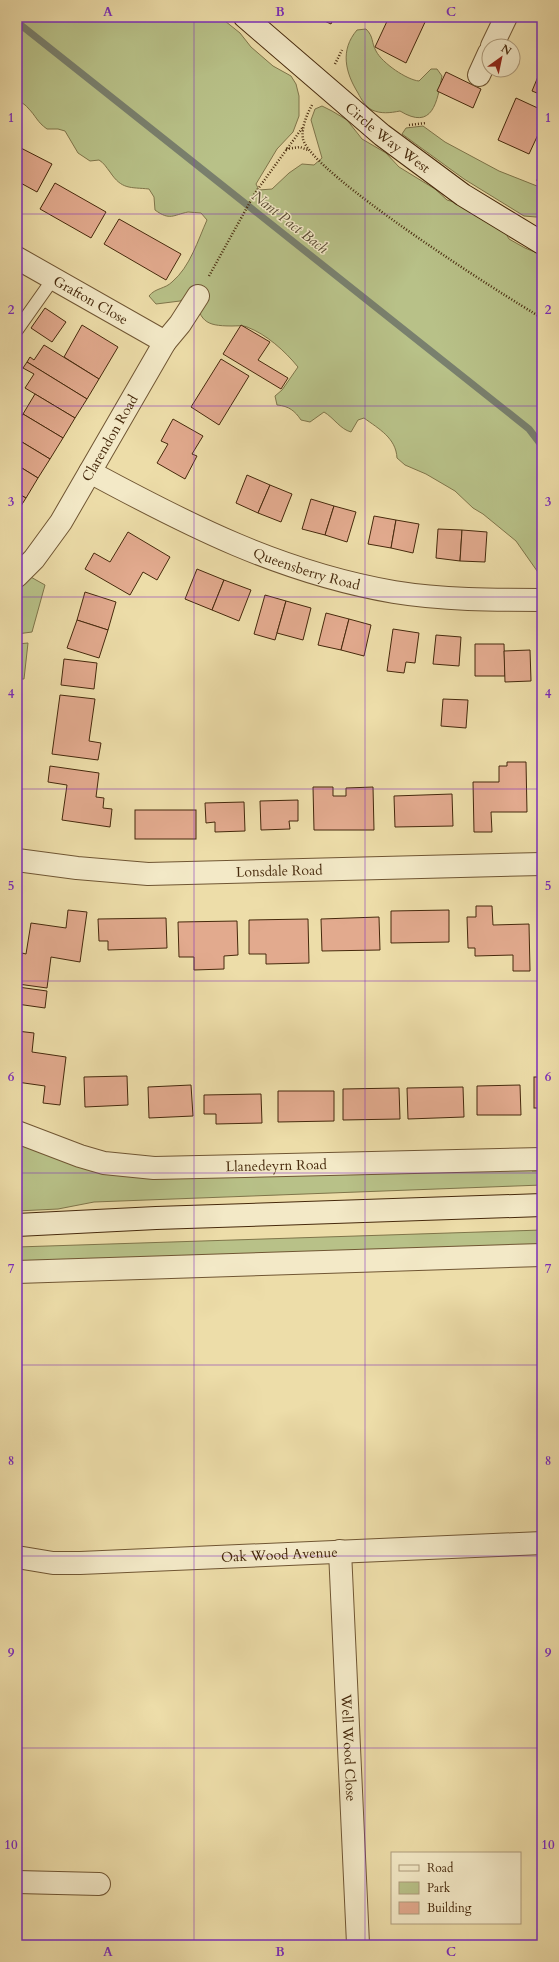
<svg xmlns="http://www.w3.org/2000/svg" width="559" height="1962" font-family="Cardo,serif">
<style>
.green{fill:#b8c188;stroke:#7f754a}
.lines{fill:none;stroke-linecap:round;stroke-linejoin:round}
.stream{stroke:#79806e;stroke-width:7}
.building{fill:#e2aa8e;stroke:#46290c}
.lane-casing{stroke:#705633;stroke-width:14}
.street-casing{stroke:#705633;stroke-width:24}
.secondary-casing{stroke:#46290c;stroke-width:24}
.path{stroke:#46290c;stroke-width:2.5;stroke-dasharray:1 2;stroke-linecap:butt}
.lane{stroke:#f3e9c7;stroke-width:12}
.street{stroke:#f3e9c7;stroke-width:22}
.secondary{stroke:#f3e9c7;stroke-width:22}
.grid{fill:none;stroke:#7b2cbf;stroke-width:1;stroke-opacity:0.55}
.labels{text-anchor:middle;stroke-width:3;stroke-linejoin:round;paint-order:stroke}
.street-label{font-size:14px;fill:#46290c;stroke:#f3e9c7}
.water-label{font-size:15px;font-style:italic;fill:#5b4d35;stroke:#f3e9c7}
.neatline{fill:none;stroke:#7b2cbf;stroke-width:1.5}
.grid-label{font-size:13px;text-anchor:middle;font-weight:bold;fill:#7b2cbf}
</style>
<rect width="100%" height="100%" fill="#eddda9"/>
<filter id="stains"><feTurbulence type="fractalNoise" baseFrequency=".005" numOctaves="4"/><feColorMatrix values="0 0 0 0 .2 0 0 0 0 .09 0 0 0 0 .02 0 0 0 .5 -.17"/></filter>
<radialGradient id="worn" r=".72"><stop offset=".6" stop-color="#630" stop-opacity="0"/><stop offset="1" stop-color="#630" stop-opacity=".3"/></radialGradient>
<!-- green -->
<g class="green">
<path d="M17,17H220L240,33L251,47L273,66L291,76L296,84L299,96V116L293,132L277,149L256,184L259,190L272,189L289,173L302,164L314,165L322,158L311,120L315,109L322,106L332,111L347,120L362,139L386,153L399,167L435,189L447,200L461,204L472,214L484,215L502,226L509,239L525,248L542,255V578L516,541L483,514L473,508L455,491L426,474L405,465L397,458C396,438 379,429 364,418L358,420L351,432C340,429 334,418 324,412L310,422L301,420C295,411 289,406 277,405L275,396L282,390L298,367C285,351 266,334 247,327C243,325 237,326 232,326C204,326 200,321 194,293L180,301L156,304L149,296C155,288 165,289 172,282C190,267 198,240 207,220L201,213C197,213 192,212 188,212C173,215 170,221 155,210L154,197L149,189C130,187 122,190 110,172C106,167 104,163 99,160L90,161L78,153L65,131L58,129H47C37,122 36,116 28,108C24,103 20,103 17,97Z"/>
<path d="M366,29C374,37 371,42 376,51C382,63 407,80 419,81L431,69H437L442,76C437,102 433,131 400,111C390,113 381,114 372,110C366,107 361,99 358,93C345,72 340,50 357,30Z"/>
<polygon points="423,126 445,142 499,171 542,188 542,216 536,217 524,216 464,179 402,134 406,128"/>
<polygon points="29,576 45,585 32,632 17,634 17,587"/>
<polygon points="28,643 24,679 17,679 17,644"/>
<polygon points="17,1141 62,1159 529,1167 532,1171 542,1171 542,1185 94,1202 58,1209 17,1211"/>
<polygon points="542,1230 542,1245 17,1263 17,1247"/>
</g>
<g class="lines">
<!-- stream -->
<polyline class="stream" points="17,22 529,429 542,446"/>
</g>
<!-- building -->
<g class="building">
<polygon points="316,17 334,17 331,24"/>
<polygon points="389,17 420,17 426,20 406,63 375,47"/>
<polygon points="542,67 542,95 532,91"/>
<polygon points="446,72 481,89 473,108 437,91"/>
<polygon points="516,98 542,110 542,126 529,154 498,140"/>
<polygon points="17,146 52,164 37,192 17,181"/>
<polygon points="55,183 106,212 91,238 40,209"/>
<polygon points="119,219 181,254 166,280 104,244"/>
<polygon points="45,308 66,322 52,342 31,328"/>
<polygon points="82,325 118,347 99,379 64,357"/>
<polygon points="241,325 270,342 258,360 288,378 281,389 223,354"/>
<polygon points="44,345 99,379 87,399 27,362 30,357 34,360"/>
<polygon points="221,359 249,376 219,425 191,407"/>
<polygon points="27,362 87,399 75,418 25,388 34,374 23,368"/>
<polygon points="35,394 75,418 63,438 23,414"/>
<polygon points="23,414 63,438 50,459 17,439 17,423"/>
<polygon points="173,419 203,436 192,454 197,456 185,479 157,463 168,444 161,441"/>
<polygon points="17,439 50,459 38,478 17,465"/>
<polygon points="17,465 38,478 26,498 17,493"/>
<polygon points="247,475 270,485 258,513 236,503"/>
<polygon points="270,485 292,494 281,522 258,513"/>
<polygon points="17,493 26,498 17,512"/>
<polygon points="311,499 334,506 325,535 302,529"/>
<polygon points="334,506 356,512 347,542 325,535"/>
<polygon points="374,516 396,520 391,548 368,544"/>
<polygon points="396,520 419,524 413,553 391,548"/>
<polygon points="438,529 462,530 460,561 436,558"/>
<polygon points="462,530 487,532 485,562 460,561"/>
<polygon points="128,532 170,557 157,580 143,572 130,595 85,569 94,553 110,562"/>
<polygon points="197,569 224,580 212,610 185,599"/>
<polygon points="224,580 251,590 239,621 212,610"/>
<polygon points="85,592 116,602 108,630 77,620"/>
<polygon points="265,595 286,601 275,640 254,634"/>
<polygon points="286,601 311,608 303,640 277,633"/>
<polygon points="326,613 349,619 341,650 318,645"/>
<polygon points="349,619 371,625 364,656 341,650"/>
<polygon points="77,620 108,630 99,658 67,648"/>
<polygon points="393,629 419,633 415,663 406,662 404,673 387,671"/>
<polygon points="436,635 461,637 459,666 433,664"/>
<polygon points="475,644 504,644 505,676 475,676"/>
<polygon points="530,650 531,681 505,682 504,651"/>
<polygon points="64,659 97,663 94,689 61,685"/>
<polygon points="60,695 95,699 89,741 101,743 98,760 52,754"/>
<polygon points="443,699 468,700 466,728 441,726"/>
<polygon points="507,762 526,762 527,812 491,812 492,832 474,832 473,782 499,782 499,766 507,766"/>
<polygon points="50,766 99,773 96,797 104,798 103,808 112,809 110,827 62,820 67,785 48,782"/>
<polygon points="313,787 333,787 333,796 346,796 346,788 373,787 374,830 314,830"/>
<polygon points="452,794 453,826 395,827 394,796"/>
<polygon points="298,800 298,821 289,821 290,829 261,830 260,801"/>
<polygon points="244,802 245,831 215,832 215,822 206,823 205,803"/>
<rect x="135" y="810" width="61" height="29"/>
<polygon points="476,906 492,906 493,925 529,924 530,971 513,971 513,955 475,956 475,948 468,948 467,917 476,917"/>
<polygon points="68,910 87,912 80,962 51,957 47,988 18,984 22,953 26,954 31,923 66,928"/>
<polygon points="449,910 449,942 391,943 391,911"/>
<polygon points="379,917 380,950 322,951 321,919"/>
<polygon points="166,918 167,948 108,950 108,941 99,941 98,919"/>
<polygon points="308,919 309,963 266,964 266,954 249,954 249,920"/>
<polygon points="237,921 238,955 224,956 224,969 194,970 194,957 179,957 178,922"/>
<polygon points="18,987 47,991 45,1008 17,1004"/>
<polygon points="17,1031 34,1033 32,1052 66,1057 60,1105 43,1103 45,1086 17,1082"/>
<polygon points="127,1076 128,1105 85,1107 84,1077"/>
<rect x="534" y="1077" width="8" height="31"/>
<polygon points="191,1085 193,1116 149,1118 148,1087"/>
<polygon points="520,1085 521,1115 477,1115 477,1086"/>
<polygon points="463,1087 464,1117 408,1119 407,1088"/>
<polygon points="399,1088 400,1119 343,1120 343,1089"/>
<polygon points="278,1091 334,1091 334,1121 278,1122"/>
<polygon points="261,1094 262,1123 216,1124 216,1114 204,1114 204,1095"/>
</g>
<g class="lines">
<!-- lane casing -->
<g class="lane-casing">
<polyline id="lane" points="17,330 53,279"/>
</g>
<!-- street casing -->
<g class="street-casing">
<g id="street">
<polyline points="492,46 506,17"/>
<polyline points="479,75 489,53"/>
<path id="s1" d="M17,258L165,342"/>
<path id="s2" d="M90,472C190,526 280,572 394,592C443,600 493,600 542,600"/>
<path id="s3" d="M17,576L34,559L61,522L165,342L180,324L198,296"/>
<path id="s4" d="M17,860L77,868L148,874L542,864"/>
<path id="s5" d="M17,1132L80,1156L104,1163L154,1168L542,1159"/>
<polyline points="17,1272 542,1255"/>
<path id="s6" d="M340,1551L358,1944"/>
<path id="s7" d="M17,1557L53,1563H80L542,1543"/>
<polyline points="17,1882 99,1884"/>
</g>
</g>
<!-- secondary casing -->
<g class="secondary-casing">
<g id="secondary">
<path id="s8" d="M245,17L382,135L463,195L542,243"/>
<polyline points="17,1225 156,1218 542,1205"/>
</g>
</g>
<!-- path -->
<g class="path">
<polyline points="335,64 342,50"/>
<path d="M312,105C307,114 301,128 303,139C311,173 504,296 542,318"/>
<polyline points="409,125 426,123"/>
<polyline points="286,149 300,147 308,150"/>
<polyline points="537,181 542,176"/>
<polyline points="209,276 255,193 303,127"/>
</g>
<!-- lane -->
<use href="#lane" class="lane"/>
<!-- street -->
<use href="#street" class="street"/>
<!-- secondary -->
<use href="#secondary" class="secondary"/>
</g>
<!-- grid -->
<path class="grid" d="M194,17V1945M365,17V1945M17,214H542M17,406H542M17,597H542M17,789H542M17,981H542M17,1173H542M17,1365H542M17,1556H542M17,1748H542"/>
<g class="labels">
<!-- street labels -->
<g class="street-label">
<text dy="5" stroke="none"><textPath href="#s8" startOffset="187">Circle Way West</textPath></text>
<text dy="5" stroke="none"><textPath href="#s1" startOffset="85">Grafton Close</textPath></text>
<text dy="5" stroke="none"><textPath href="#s3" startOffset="167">Clarendon Road</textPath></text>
<text dy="5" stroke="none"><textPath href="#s2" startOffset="238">Queensberry Road</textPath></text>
<text dy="5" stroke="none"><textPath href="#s4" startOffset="263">Lonsdale Road</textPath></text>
<text dy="5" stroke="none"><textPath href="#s5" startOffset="265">Llanedeyrn Road</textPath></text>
<text dy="5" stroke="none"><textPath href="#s7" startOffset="263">Oak Wood Avenue</textPath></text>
<text dy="5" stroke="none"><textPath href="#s6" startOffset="197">Well Wood Close</textPath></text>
</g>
<!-- water labels -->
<g class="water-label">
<text transform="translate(290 222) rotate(38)" y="5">Nant Pact Bach</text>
</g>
</g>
<!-- margin -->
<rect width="559" height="1962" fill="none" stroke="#eddda9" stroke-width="44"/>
<!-- legend -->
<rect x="391" y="1852" width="130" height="72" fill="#f3e9c7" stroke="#ae9c7c"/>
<rect x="399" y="1865" width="20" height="6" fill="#f3e9c7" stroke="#ae9c7c"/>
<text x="427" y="1872" font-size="12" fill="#46290c">Road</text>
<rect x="399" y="1882" width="20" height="12" fill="#b8c188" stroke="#ae9c7c"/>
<text x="427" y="1892" font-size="12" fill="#46290c">Park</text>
<rect x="399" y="1902" width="20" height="12" fill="#e2aa8e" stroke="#ae9c7c"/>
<text x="427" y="1912" font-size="12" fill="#46290c">Building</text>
<!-- north arrow -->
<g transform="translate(501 58) rotate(33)"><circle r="19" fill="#f3e9c7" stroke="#ae9c7c"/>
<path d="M0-3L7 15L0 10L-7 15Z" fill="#8f2418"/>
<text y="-6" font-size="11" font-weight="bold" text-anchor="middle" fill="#46290c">N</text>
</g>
<rect x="22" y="22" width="515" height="1918" class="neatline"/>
<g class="grid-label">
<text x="108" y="16">A</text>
<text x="280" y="16">B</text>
<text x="451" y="16">C</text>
<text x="11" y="122">1</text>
<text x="548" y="122">1</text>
<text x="11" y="314">2</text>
<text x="548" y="314">2</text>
<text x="11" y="506">3</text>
<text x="548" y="506">3</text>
<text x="11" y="698">4</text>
<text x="548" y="698">4</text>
<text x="11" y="890">5</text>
<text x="548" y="890">5</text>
<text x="11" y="1081">6</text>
<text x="548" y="1081">6</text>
<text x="11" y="1273">7</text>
<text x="548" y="1273">7</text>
<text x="11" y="1465">8</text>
<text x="548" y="1465">8</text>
<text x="11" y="1657">9</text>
<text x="548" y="1657">9</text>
<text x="11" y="1849">10</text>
<text x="548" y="1849">10</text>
<text x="108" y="1956">A</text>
<text x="280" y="1956">B</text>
<text x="451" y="1956">C</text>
</g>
<rect width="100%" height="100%" filter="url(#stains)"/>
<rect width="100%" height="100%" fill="url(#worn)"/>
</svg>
